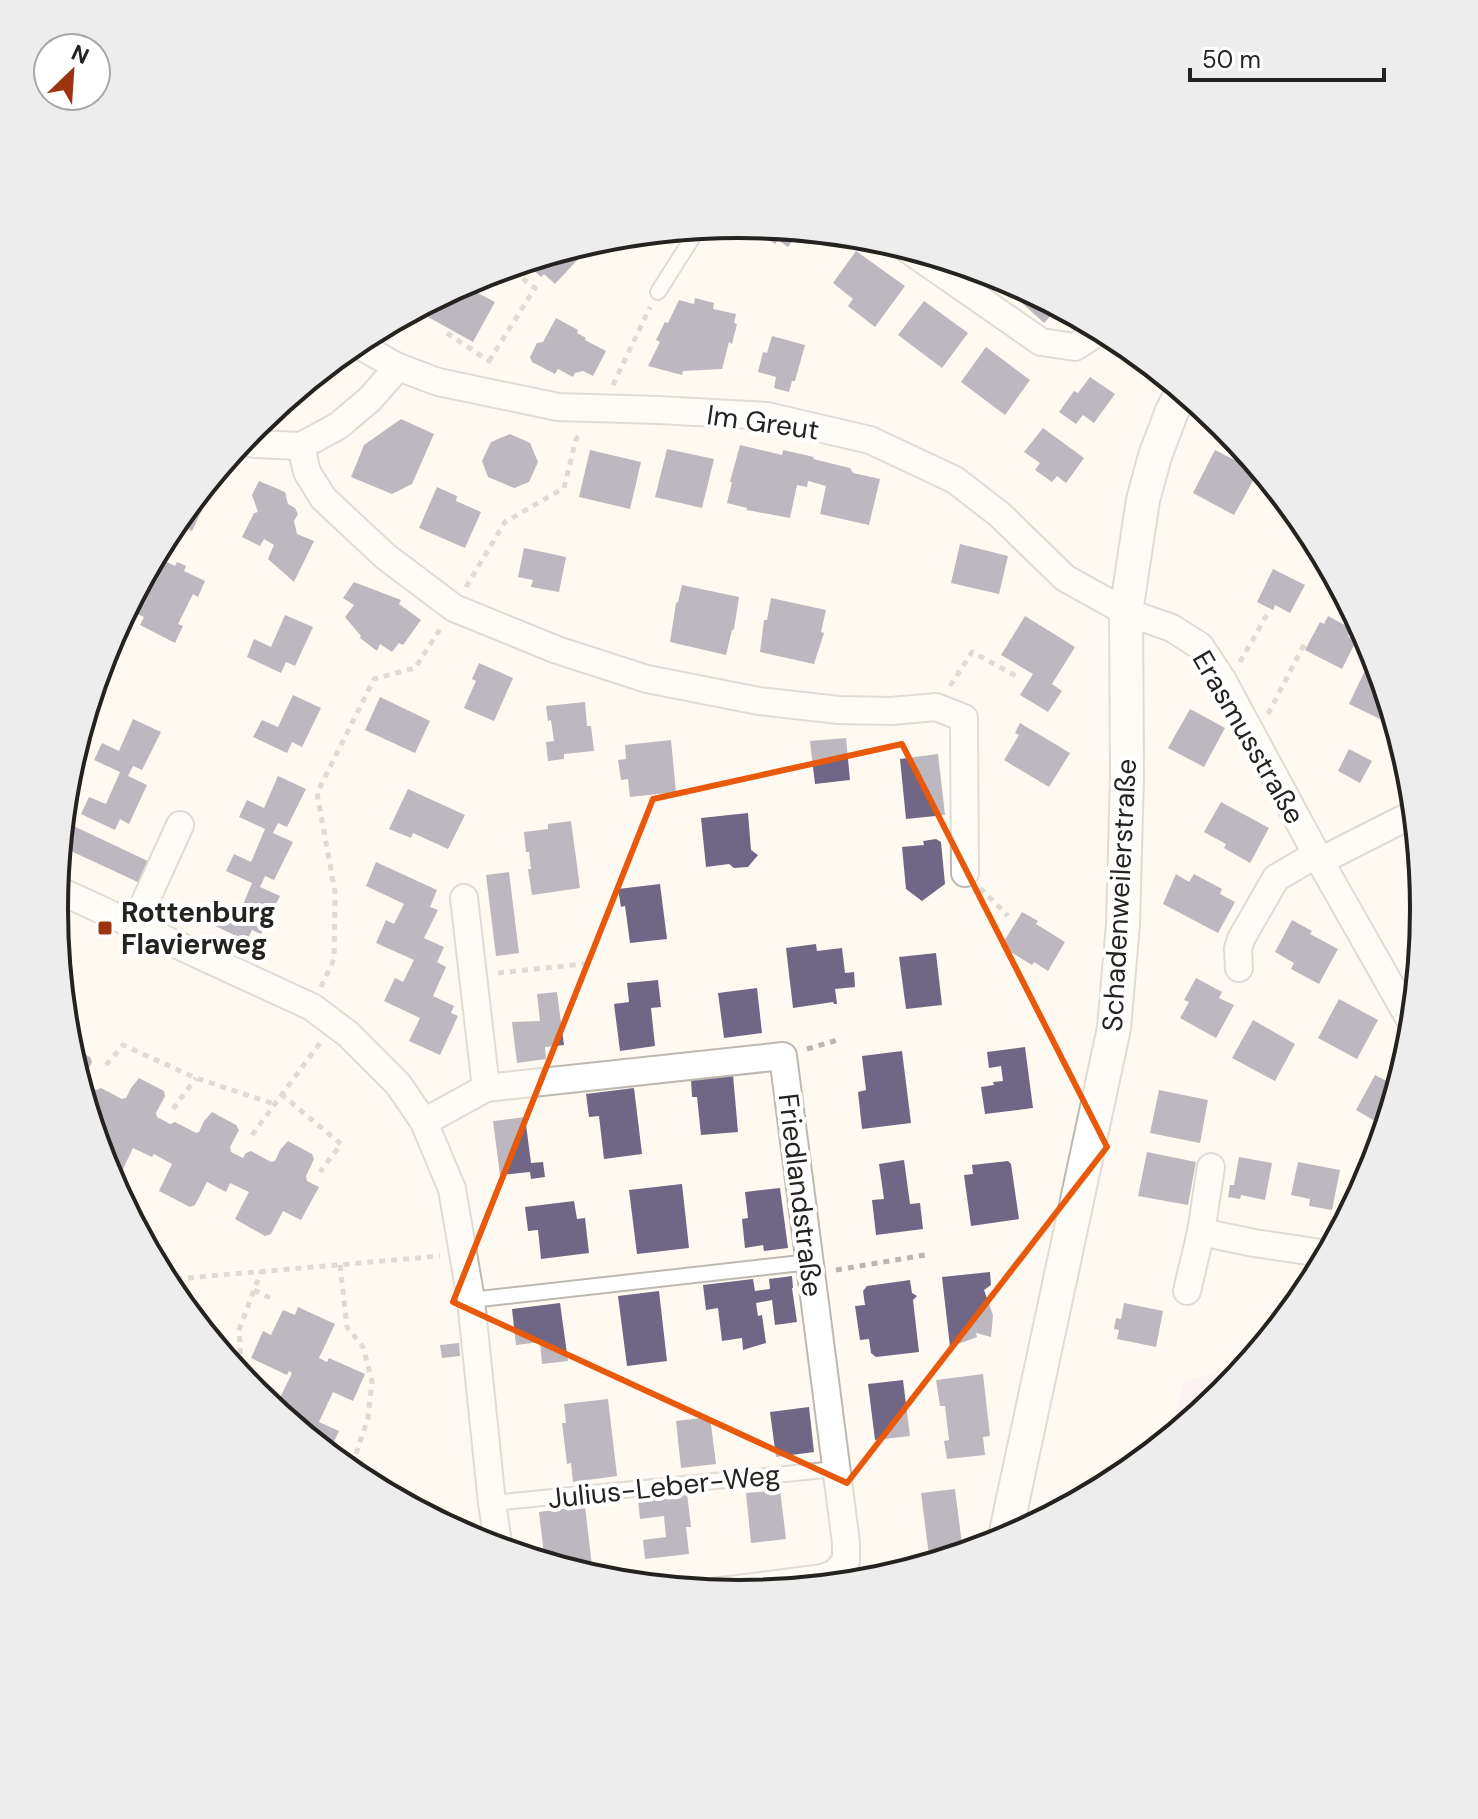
<svg xmlns="http://www.w3.org/2000/svg" width="1478" height="1819" font-family="'DM Sans',sans-serif">
<style>
.education{fill:#feeaf9}
.building{fill:#706786}
.lines{fill:none;stroke-linecap:round;stroke-linejoin:round}
.service-casing{stroke:#bdb9b1;stroke-width:18}
.minor-casing{stroke:#bdb9b1;stroke-width:30}
.tertiary-casing{stroke:#bdb9b1;stroke-width:36}
.path{stroke:#bab6af;stroke-width:5;stroke-dasharray:6 6;stroke-linecap:butt}
.service{stroke:#fff;stroke-width:14}
.minor{stroke:#fff;stroke-width:26}
.tertiary{stroke:#fff;stroke-width:32}
.marked{fill:none;stroke:#e8590c;stroke-width:6;stroke-linejoin:round}
.poi-dot{fill:#9b340f;stroke:#fff;stroke-width:3}
.labels{text-anchor:middle;stroke-width:8;stroke-linejoin:round;paint-order:stroke}
.street-label{font-size:28px;fill:#252320;stroke:#fff}
.poi-label{font-size:28px;font-weight:bold;fill:#252320;stroke:#fff;text-anchor:start}
.rim{fill:none;stroke:#252320;stroke-width:4}
</style>
<rect width="100%" height="100%" fill="#fefaf1"/>
<!-- education -->
<polygon class="education" points="1249,1363 1223,1394 1171,1437 1183,1382"/>
<!-- building -->
<g class="building">
<polygon points="751,226 753,226 800,230 788,247 778,240 775,244"/>
<polygon points="572,248 581,256 555,284 544,274 541,277 524,262"/>
<polygon points="856,251 905,286 875,327 848,306 853,299 833,283"/>
<polygon points="462,285 495,302 473,342 428,317 439,298 442,299 445,294"/>
<polygon points="1032,293 1059,307 1044,323 1022,303"/>
<polygon points="695,298 714,303 713,309 736,314 734,323 737,324 732,344 729,342 722,369 683,371 682,375 648,366 660,342 656,340 665,322 668,323 679,300 694,304"/>
<polygon points="924,301 968,333 942,368 898,335"/>
<polygon points="556,318 578,330 577,333 586,338 585,340 606,351 593,376 583,371 575,373 573,377 558,369 555,374 532,362 530,357 537,343 543,342"/>
<polygon points="772,336 805,345 795,381 792,381 789,392 774,388 776,377 758,372 763,352 767,353"/>
<polygon points="986,347 1030,380 1005,415 961,382"/>
<polygon points="1090,377 1115,394 1094,423 1083,415 1076,424 1059,412 1074,391 1078,393"/>
<polygon points="401,419 434,434 412,484 392,494 351,477 364,445"/>
<polygon points="1043,428 1084,458 1066,483 1057,476 1052,482 1035,470 1040,463 1024,452"/>
<polygon points="510,434 530,443 538,462 529,482 514,488 488,477 482,461 491,442"/>
<polygon points="740,445 782,455 783,450 814,457 813,459 850,468 853,473 880,479 869,525 820,514 826,486 808,481 807,487 797,485 790,518 747,510 747,508 727,503 732,482 730,482"/>
<polygon points="667,449 714,459 702,508 655,497"/>
<polygon points="590,450 641,462 630,509 579,497"/>
<polygon points="1215,450 1258,472 1234,515 1193,493"/>
<polygon points="222,465 228,468 220,484 215,482 192,531 175,522"/>
<polygon points="259,481 285,492 288,504 295,508 298,514 294,521 297,534 314,541 294,582 268,559 274,545 264,539 260,546 242,537 254,513 258,512 252,495"/>
<polygon points="437,487 457,496 456,501 481,512 465,548 419,528"/>
<polygon points="960,544 1008,556 999,594 951,583"/>
<polygon points="524,548 566,557 559,592 531,587 533,580 518,577"/>
<polygon points="155,556 175,566 177,562 186,566 184,571 205,581 198,597 193,594 178,624 183,626 175,643 140,625 144,617 129,610 130,607 129,605"/>
<polygon points="1273,569 1305,585 1290,613 1275,605 1273,610 1257,602"/>
<polygon points="354,582 401,600 399,604 421,620 403,645 399,643 392,652 380,644 377,651 360,638 361,636 345,617 354,605 343,598"/>
<polygon points="682,585 739,597 734,629 732,630 726,655 670,642 676,603 678,602"/>
<polygon points="771,598 826,610 821,632 824,633 814,664 760,652 764,620 767,620"/>
<polygon points="285,615 313,627 295,666 286,662 281,673 247,657 254,639 271,647"/>
<polygon points="1025,616 1075,647 1052,684 1062,691 1048,712 1020,695 1033,674 1001,655"/>
<polygon points="1328,616 1352,629 1348,636 1356,641 1342,669 1305,650 1320,622 1324,624"/>
<polygon points="1371,658 1376,661 1388,702 1380,719 1349,704"/>
<polygon points="479,663 513,678 494,721 464,708 476,681 472,679"/>
<polygon points="293,695 321,708 302,747 292,742 287,753 253,737 262,720 278,727"/>
<polygon points="380,697 430,721 415,753 365,730"/>
<polygon points="585,702 587,726 591,726 594,751 564,754 564,759 548,761 546,742 554,741 551,720 548,721 546,706"/>
<polygon points="1190,709 1225,728 1204,767 1168,748"/>
<polygon points="133,719 161,732 142,770 133,766 128,776 147,785 129,824 120,819 115,830 81,814 89,797 106,804 120,772 94,760 102,743 119,751"/>
<polygon points="1020,723 1070,753 1049,787 1004,760 1019,735 1015,733"/>
<polygon points="846,738 850,780 815,784 810,741"/>
<polygon points="671,740 676,792 630,797 628,779 621,780 618,760 626,759 625,745"/>
<polygon points="1349,749 1372,761 1360,783 1338,771"/>
<polygon points="938,754 945,815 906,819 900,759"/>
<polygon points="278,776 306,789 287,827 278,823 273,833 293,842 274,880 265,876 260,887 280,896 261,934 252,930 247,941 213,925 221,908 238,915 242,907 252,883 226,871 234,854 251,862 265,829 239,817 247,800 264,808"/>
<polygon points="408,789 465,815 448,849 413,833 411,838 389,829"/>
<polygon points="1221,802 1269,828 1250,863 1224,848 1226,844 1204,832"/>
<polygon points="748,813 751,850 758,855 748,867 734,868 729,864 706,867 701,818"/>
<polygon points="63,821 152,863 142,884 60,846"/>
<polygon points="571,821 580,888 532,895 528,869 531,869 529,852 526,852 524,832 548,829 548,824"/>
<polygon points="936,839 941,842 945,884 922,901 906,889 902,847 924,845 923,841"/>
<polygon points="376,862 437,890 430,907 438,910 424,938 444,947 437,962 446,967 433,996 454,1006 451,1013 458,1016 440,1055 409,1041 420,1018 384,1001 395,978 403,982 414,960 376,943 386,920 394,924 404,904 366,886"/>
<polygon points="509,872 519,953 496,956 486,875"/>
<polygon points="1176,874 1189,882 1194,874 1222,889 1220,894 1235,902 1218,933 1163,904"/>
<polygon points="660,884 667,939 630,943 625,906 621,907 618,889"/>
<polygon points="1022,912 1038,921 1036,924 1065,942 1048,971 1034,962 1032,965 1001,946"/>
<polygon points="1292,920 1312,931 1310,934 1338,949 1319,984 1291,969 1294,963 1275,952"/>
<polygon points="816,944 817,951 842,948 845,973 854,972 855,987 835,989 837,1004 834,1004 833,1002 793,1008 786,948"/>
<polygon points="936,953 942,1005 906,1009 899,957"/>
<polygon points="1196,978 1222,992 1219,998 1234,1005 1216,1038 1180,1018 1189,1002 1184,1000"/>
<polygon points="658,980 661,1007 651,1008 655,1046 620,1051 614,1004 629,1002 627,983"/>
<polygon points="757,988 762,1033 724,1038 718,993"/>
<polygon points="557,992 564,1045 545,1047 546,1059 517,1063 512,1022 540,1021 537,994"/>
<polygon points="1339,999 1378,1020 1357,1059 1318,1038"/>
<polygon points="1253,1020 1295,1044 1275,1081 1232,1058"/>
<polygon points="68,1046 90,1057 92,1062 83,1079 84,1084 96,1090 101,1088 122,1099 126,1098 131,1088 139,1078 164,1091 165,1096 156,1113 157,1117 170,1124 175,1122 196,1133 199,1132 204,1121 212,1112 236,1125 239,1130 230,1147 231,1152 243,1158 246,1153 251,1151 271,1162 275,1161 280,1150 288,1141 312,1154 314,1159 306,1176 307,1181 319,1187 301,1220 283,1211 271,1234 265,1236 235,1219 249,1192 230,1183 226,1192 207,1182 195,1205 190,1207 159,1191 172,1164 154,1154 152,1157 133,1148 122,1171 116,1173 105,1167 95,1137 99,1130 93,1127"/>
<polygon points="1025,1047 1033,1108 985,1114 981,1087 994,1085 993,1082 1003,1081 1001,1066 989,1068 987,1052"/>
<polygon points="902,1051 911,1123 862,1129 858,1092 866,1090 862,1056"/>
<polygon points="733,1075 738,1132 701,1135 697,1097 692,1097 691,1079"/>
<polygon points="1375,1075 1398,1087 1383,1133 1372,1127 1375,1121 1356,1110"/>
<polygon points="634,1088 642,1154 604,1159 599,1116 589,1117 586,1094"/>
<polygon points="1159,1090 1208,1100 1200,1143 1150,1133"/>
<polygon points="525,1117 531,1163 543,1162 545,1177 531,1179 530,1172 500,1175 493,1121"/>
<polygon points="1147,1152 1196,1162 1188,1205 1138,1196"/>
<polygon points="1239,1157 1272,1163 1265,1200 1241,1195 1240,1199 1228,1197 1230,1185 1234,1185"/>
<polygon points="904,1160 910,1204 920,1203 923,1229 876,1235 872,1200 884,1199 879,1164"/>
<polygon points="1008,1161 1011,1164 1019,1219 971,1226 964,1175 973,1174 972,1165"/>
<polygon points="1298,1162 1340,1170 1332,1210 1309,1206 1310,1199 1291,1195"/>
<polygon points="682,1184 689,1248 637,1254 629,1190"/>
<polygon points="780,1188 788,1248 764,1251 763,1245 745,1248 742,1219 748,1218 745,1192"/>
<polygon points="574,1201 577,1219 585,1218 589,1253 541,1259 538,1230 528,1231 525,1207"/>
<polygon points="990,1272 991,1285 984,1290 993,1315 991,1337 976,1333 977,1337 950,1347 942,1277"/>
<polygon points="792,1276 793,1288 792,1288 797,1322 775,1325 772,1300 756,1303 758,1316 762,1315 766,1343 743,1350 742,1338 722,1341 718,1308 706,1310 703,1285 753,1279 755,1291 770,1289 769,1279"/>
<polygon points="910,1280 912,1293 917,1296 913,1300 919,1352 876,1357 871,1353 869,1339 860,1340 855,1306 865,1305 863,1291 867,1286"/>
<polygon points="659,1291 667,1361 627,1366 618,1296"/>
<polygon points="560,1303 568,1361 542,1364 540,1342 516,1345 512,1309"/>
<polygon points="1124,1303 1163,1311 1156,1347 1117,1339 1119,1330 1114,1329 1116,1318 1121,1319"/>
<polygon points="298,1307 335,1324 319,1358 327,1362 329,1358 365,1374 353,1401 333,1392 319,1422 339,1431 328,1454 292,1424 297,1413 277,1404 292,1373 289,1371 287,1375 251,1358 263,1331 271,1335 283,1310 295,1315"/>
<polygon points="459,1343 460,1356 442,1358 440,1345"/>
<polygon points="983,1374 990,1436 983,1437 985,1455 947,1459 944,1441 949,1440 945,1406 940,1406 936,1380"/>
<polygon points="903,1380 910,1436 875,1440 868,1384"/>
<polygon points="608,1399 617,1476 573,1482 571,1463 567,1464 562,1423 566,1423 564,1404"/>
<polygon points="809,1407 814,1452 776,1457 770,1412"/>
<polygon points="710,1417 716,1464 681,1468 676,1421"/>
<polygon points="955,1489 963,1552 929,1556 921,1493"/>
<polygon points="780,1490 786,1539 751,1543 746,1493"/>
<polygon points="687,1493 691,1527 686,1527 689,1554 645,1559 643,1540 666,1537 664,1516 640,1519 638,1499"/>
<polygon points="585,1506 592,1566 567,1570 545,1563 539,1512"/>
</g>
<g class="lines">
<!-- service casing -->
<g class="service-casing">
<g id="service">
<polyline points="658,292 698,229"/>
<polyline points="471,1300 810,1262"/>
<polyline points="492,1503 836,1469"/>
</g>
</g>
<!-- minor casing -->
<g class="minor-casing">
<g id="minor">
<polyline points="906,248 1041,342 1075,347 1101,330"/>
<polyline points="355,343 398,367 438,382 558,407 658,410 767,416 870,440 955,480 999,514 1065,578 1126,612 1172,628 1200,646 1222,679 1320,861 1413,1025"/>
<polyline points="242,441 255,444 301,446 338,426 370,399 398,367"/>
<polyline points="301,446 307,472 323,498 385,556 454,608 557,650 647,679 759,701 839,710 891,711 936,707 964,718 965,873"/>
<polyline points="1320,861 1415,813"/>
<polyline points="56,889 312,1007 348,1034 398,1084 424,1122 452,1189 471,1300 492,1503 499,1549"/>
<polyline points="464,898 486,1088"/>
<polyline points="135,924 180,825"/>
<polyline points="1239,968 1238,949 1241,939 1276,878 1317,854"/>
<polyline points="424,1122 486,1088 783,1056 846,1543 846,1561 835,1573 823,1578 713,1592"/>
<polyline points="1211,1167 1201,1232 1254,1243 1328,1254"/>
<polyline points="1187,1291 1201,1232"/>
</g>
</g>
<!-- tertiary casing -->
<g class="tertiary-casing">
<polyline id="tertiary" points="1004,1541 1114,1028 1123,924 1127,777 1126,612 1143,500 1155,456 1172,411 1182,392"/>
</g>
<!-- path -->
<g class="path">
<polyline points="447,333 489,361 488,363"/>
<polyline points="489,361 535,288 509,268"/>
<polyline points="613,385 650,307"/>
<polyline points="466,587 505,522 564,488 576,439 581,433"/>
<polyline points="1240,662 1268,613"/>
<polyline points="950,686 972,652 1018,677"/>
<polyline points="1268,714 1306,641"/>
<polyline points="980,888 1008,916"/>
<polyline points="498,973 592,963"/>
<polyline points="321,987 334,959 335,892 317,793 374,679 415,668 442,626"/>
<polyline points="807,1049 841,1039"/>
<polyline points="106,1065 123,1045 196,1078 274,1104"/>
<polyline points="281,1094 341,1144 320,1172"/>
<polyline points="173,1109 196,1078"/>
<polyline points="252,1135 320,1043"/>
<polyline points="340,1265 347,1327 363,1347 372,1381 368,1418 350,1472"/>
<polyline points="836,1270 925,1255"/>
<polyline points="164,1280 440,1256"/>
<polyline points="254,1290 272,1299"/>
<polyline points="242,1378 239,1330 261,1272"/>
<polyline points="449,1528 472,1524"/>
</g>
<!-- service -->
<use href="#service" class="service"/>
<!-- minor -->
<use href="#minor" class="minor"/>
<!-- tertiary -->
<use href="#tertiary" class="tertiary"/>
</g>
<!-- marked area -->
<path d="M0 0H1478V1819H0ZM902,744L1107,1147L847,1483L453,1302L653,799Z" fill="#fefaf1" fill-opacity=".55" fill-rule="evenodd"/>
<path class="marked" d="M902,744L1107,1147L847,1483L453,1302L653,799Z"/>
<!-- markers -->
<rect class="poi-dot" x="97" y="920" width="16" height="16" rx="4"/>
<g class="labels">
<!-- street labels -->
<g class="street-label">
<text transform="translate(763 422) rotate(8)" y="10">Im Greut</text>
<text transform="translate(1249 737) rotate(60)" y="10">Erasmusstraße</text>
<text transform="translate(1119 895) rotate(-87)" y="10">Schadenweilerstraße</text>
<text transform="translate(801 1195) rotate(83)" y="10">Friedlandstraße</text>
<text transform="translate(664 1486) rotate(-6)" y="10">Julius-Leber-Weg</text>
</g>
<!-- poi labels -->
<g class="poi-label">
<text x="121" y="922">Rottenburg<tspan x="121" dy="32">Flavierweg</tspan></text>
</g>
</g>
<!-- crop -->
<path d="M0 0H1478V1819H0ZM68 909a671 671 0 1 1 1342 0a671 671 0 1 1-1342 0Z" fill="#eeeded" fill-rule="evenodd"/>
<path class="rim" d="M68 909a671 671 0 1 1 1342 0a671 671 0 1 1-1342 0Z"/>
<!-- north arrow -->
<g transform="translate(72 72) rotate(25)"><circle r="38" fill="#ffffff" stroke="#a8a7a6" stroke-width="2"/>
<path d="M0-6L14 30L0 20L-14 30Z" fill="#9b340f"/>
<text y="-12" font-size="22" font-weight="bold" text-anchor="middle" fill="#252320">N</text>
</g>
<!-- scale -->
<path d="M1190 68v12h194v-12" fill="none" stroke="#252320" stroke-width="4"/>
<text x="1202" y="68" font-size="24" fill="#252320" stroke="#ffffff" stroke-width="6" paint-order="stroke">50 m</text>
</svg>
